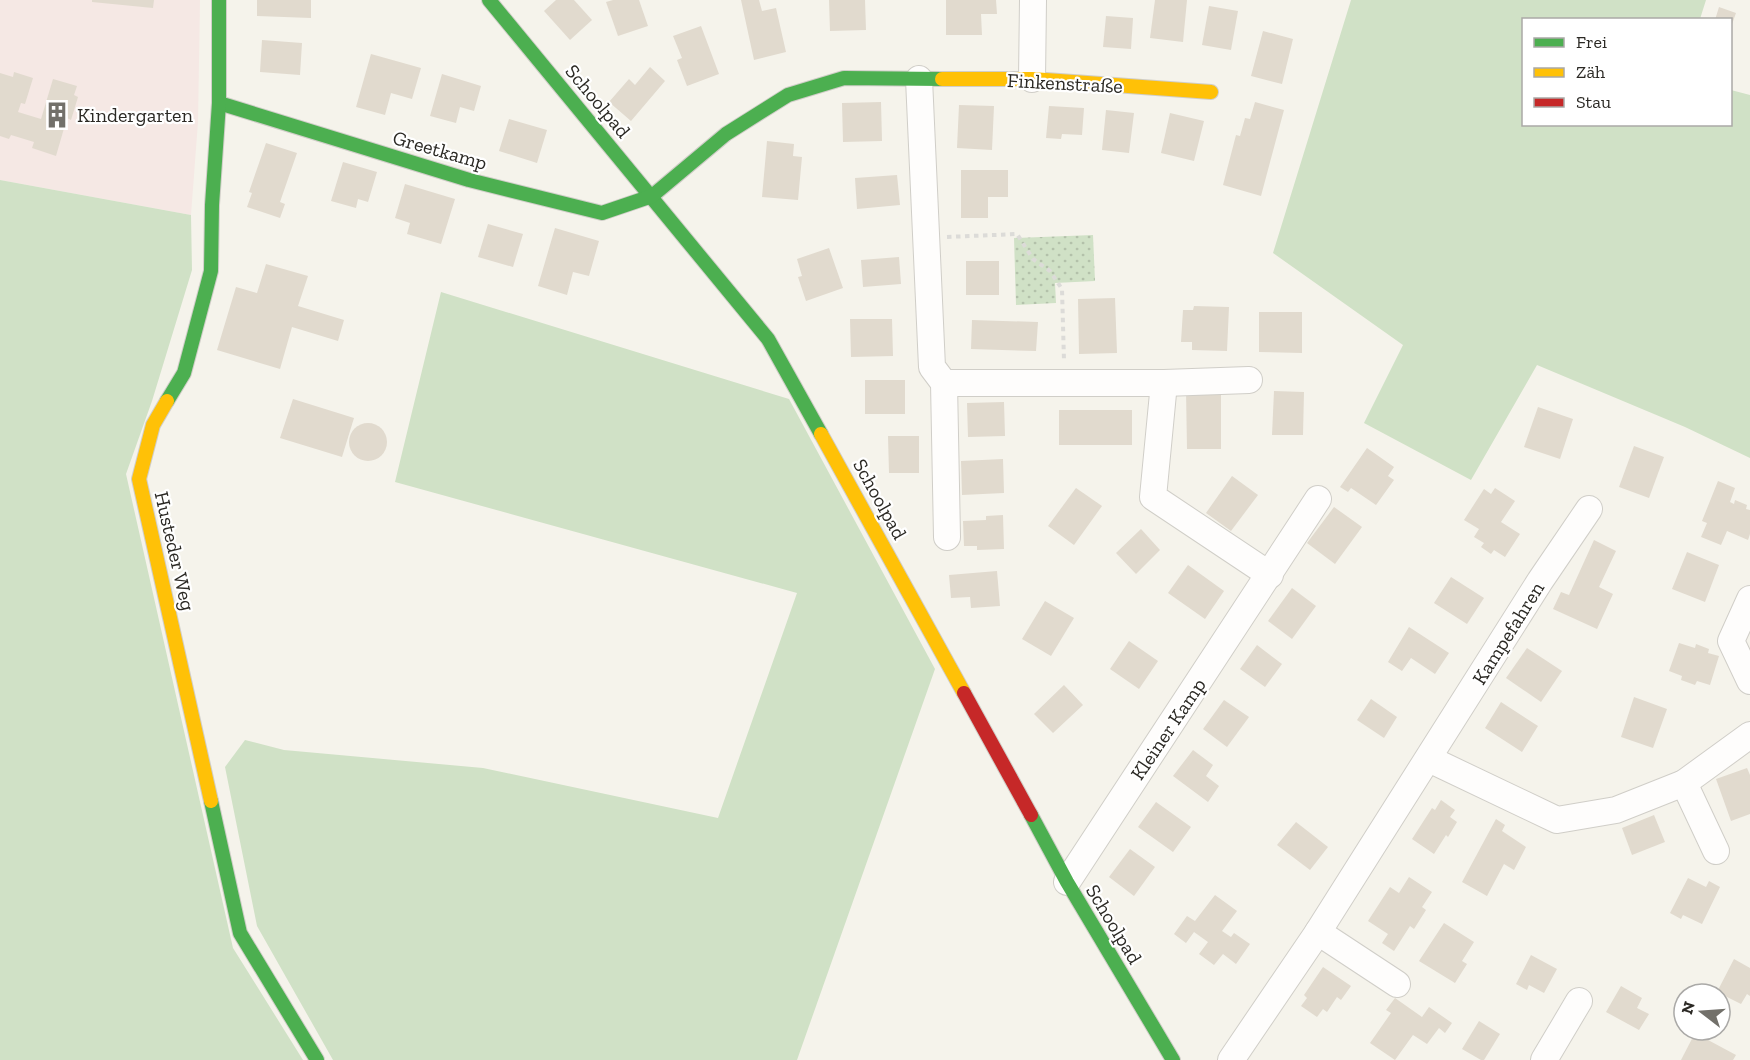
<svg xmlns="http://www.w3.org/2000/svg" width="1750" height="1060" font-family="'Zilla Slab',serif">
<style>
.education{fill:#f5e8e4}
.green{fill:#d0e1c6}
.park{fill:url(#park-dots)}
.building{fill:#e1dace}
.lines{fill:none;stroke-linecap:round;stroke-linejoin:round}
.street-casing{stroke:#d0cec8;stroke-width:28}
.fast-casing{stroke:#d0cec8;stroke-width:16}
.slow-casing{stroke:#d0cec8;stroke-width:16}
.jam-casing{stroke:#d0cec8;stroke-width:16}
.path{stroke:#dcdbd8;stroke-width:4;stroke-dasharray:4.5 4.5;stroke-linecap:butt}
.street{stroke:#fefdfc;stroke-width:26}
.fast{stroke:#4caf50;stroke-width:14}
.slow{stroke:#ffc107;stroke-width:14}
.jam{stroke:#c62828;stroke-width:14}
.labels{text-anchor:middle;stroke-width:4.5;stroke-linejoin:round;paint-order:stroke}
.street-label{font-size:20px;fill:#2b2924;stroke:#fff}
.poi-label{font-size:20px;fill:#2b2924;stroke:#fff;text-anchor:start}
</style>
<defs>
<pattern id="park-dots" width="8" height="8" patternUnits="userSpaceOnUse" patternTransform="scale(1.5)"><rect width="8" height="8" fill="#d0e1c6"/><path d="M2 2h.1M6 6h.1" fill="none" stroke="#b3c1aa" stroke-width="1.8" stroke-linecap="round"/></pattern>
</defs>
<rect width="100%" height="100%" fill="#f5f3eb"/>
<!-- education -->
<polygon class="education" points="0,0 200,0 198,122 191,215 0,180"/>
<!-- green -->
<g class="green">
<polygon points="1351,0 1706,0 1700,19 1524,20 1524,124 1730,124 1731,90 1750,95 1750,458 1685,427 1537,365 1471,480 1364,423 1403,345 1273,253"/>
<polygon points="0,180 191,215 192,270 152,401 126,474 233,948 303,1060 0,1060"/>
<polygon points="441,292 789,399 935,669 797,1060 333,1060 257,926 225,767 245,740 284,750 483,768 718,818 797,593 395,482"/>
</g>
<!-- park -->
<polygon class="park" points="1093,235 1095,281 1055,283 1056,303 1016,305 1014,238"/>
<!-- building -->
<g class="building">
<polygon points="92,0 154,0 153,8 92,2"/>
<polygon points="257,0 311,0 311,18 257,16"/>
<polygon points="556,0 574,0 592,20 570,40 544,11"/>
<polygon points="613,0 639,0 648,26 618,36 606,2"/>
<polygon points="741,0 759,0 762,11 776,8 786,52 754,60"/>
<polygon points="829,0 865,0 866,30 830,31"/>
<polygon points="946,0 996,0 997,14 981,14 982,35 946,35"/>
<polygon points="1155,0 1187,0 1183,42 1150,38"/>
<polygon points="1209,6 1238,11 1231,50 1202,45"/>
<polygon points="1719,7 1736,13 1731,27 1730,20 1715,20"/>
<polygon points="1106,16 1133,18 1131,49 1103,47"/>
<polygon points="701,26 719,74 687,86 677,60 682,58 673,36"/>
<polygon points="1263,31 1293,39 1282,84 1251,76"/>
<polygon points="262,40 302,43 300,75 260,72"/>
<polygon points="371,54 421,68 412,99 391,93 385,115 356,107"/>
<polygon points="650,67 665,81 631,121 609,102 629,79 635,85"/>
<polygon points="14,72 33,78 25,104 21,103 18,112 41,119 53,79 77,86 74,95 78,97 71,120 67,118 56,156 32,148 34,142 11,135 9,139 0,136 0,73 13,77"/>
<polygon points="442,74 481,86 474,111 460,107 456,123 430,116"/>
<polygon points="881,102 882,141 843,142 842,103"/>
<polygon points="1255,102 1284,110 1261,196 1223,185 1236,135 1240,136 1245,118 1250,119"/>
<polygon points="959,105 994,106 992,150 957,148"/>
<polygon points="1049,106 1084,108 1082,135 1062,134 1061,139 1046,138"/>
<polygon points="1106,110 1134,113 1129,153 1102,150"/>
<polygon points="1170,113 1204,121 1194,161 1161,153"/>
<polygon points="509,119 547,130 537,163 499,151"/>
<polygon points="767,141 794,144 793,156 802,157 798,200 762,197"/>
<polygon points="266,143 297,153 280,202 285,204 280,218 247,207 252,193 249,192"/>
<polygon points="343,162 377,172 368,202 358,199 356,208 331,201"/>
<polygon points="961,170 1008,170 1008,197 988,197 988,218 961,218"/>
<polygon points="897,175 900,205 857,209 855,178"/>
<polygon points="405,184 455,199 441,244 407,234 410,223 395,218"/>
<polygon points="488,224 523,234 513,267 478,257"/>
<polygon points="555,228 599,241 589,276 573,272 567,295 538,286"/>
<polygon points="829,248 843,288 806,301 798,277 802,276 797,259"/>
<polygon points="899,257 901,284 863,287 861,260"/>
<rect x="966" y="261" width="33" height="34"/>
<polygon points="266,264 308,276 298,306 344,320 338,341 292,327 280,369 217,350 236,287 257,293"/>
<polygon points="1115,298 1117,353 1079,354 1078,299"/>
<polygon points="1194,306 1229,307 1227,351 1192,350 1192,342 1181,342 1183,310 1193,310"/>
<polygon points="1259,312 1302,312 1302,353 1259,352"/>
<polygon points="850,319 892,319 893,356 851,357"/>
<polygon points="972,320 1038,322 1036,351 971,349"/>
<rect x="865" y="380" width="40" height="34"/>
<polygon points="1186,390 1221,390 1221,449 1187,449"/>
<polygon points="1274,391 1304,392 1303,435 1272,435"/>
<polygon points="293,399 354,418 342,457 280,438"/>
<polygon points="1004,402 1005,436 968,437 967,403"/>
<polygon points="1538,407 1573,419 1560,459 1524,447"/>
<rect x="1059" y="410" width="73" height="35"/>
<circle cx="368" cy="442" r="19"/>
<polygon points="888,436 919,436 919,473 889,473"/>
<polygon points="1634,446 1664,457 1649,498 1619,487"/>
<polygon points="1367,448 1394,467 1388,476 1394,480 1376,505 1351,488 1348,492 1340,487"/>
<polygon points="1003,459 1004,493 962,495 961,461"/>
<polygon points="1232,476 1258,495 1231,531 1206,513"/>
<polygon points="1718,481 1735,488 1730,502 1734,504 1735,500 1747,505 1746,509 1750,510 1750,534 1748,540 1727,531 1721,545 1701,537 1707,523 1702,521"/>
<polygon points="1076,488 1102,506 1074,545 1048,526"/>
<polygon points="1495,488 1515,501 1501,522 1520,534 1505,557 1494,550 1491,554 1481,547 1484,543 1474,537 1479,529 1464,520 1484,489 1491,494"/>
<polygon points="1334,507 1362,527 1335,564 1307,543"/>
<polygon points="1003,515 1004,549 977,550 977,546 964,546 963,521 986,520 986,516"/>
<polygon points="1141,529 1160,550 1136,574 1116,553"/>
<polygon points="1594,540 1616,551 1599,587 1613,594 1597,629 1553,609 1561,592 1569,595"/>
<polygon points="1687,552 1719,565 1705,602 1672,589"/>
<polygon points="1188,565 1224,591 1205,619 1168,593"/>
<polygon points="997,571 1000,606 971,608 970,597 951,598 949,575"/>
<polygon points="1451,577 1484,598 1467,624 1434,603"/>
<polygon points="1292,588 1316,606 1292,639 1268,621"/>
<polygon points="1045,601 1074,618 1051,656 1022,639"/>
<polygon points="1409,627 1449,653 1435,674 1411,658 1402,671 1388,662"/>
<polygon points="1129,641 1158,661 1139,689 1110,669"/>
<polygon points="1679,643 1695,648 1696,644 1709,649 1708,653 1719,656 1710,685 1697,681 1695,685 1681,680 1682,676 1669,671"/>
<polygon points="1257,645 1282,664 1265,687 1240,669"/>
<polygon points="1527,648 1562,671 1541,702 1506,678"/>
<polygon points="1064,685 1083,705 1053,733 1034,714"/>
<polygon points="1634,697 1667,709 1653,748 1621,737"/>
<polygon points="1371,699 1397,717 1384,738 1357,720"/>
<polygon points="1224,700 1249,717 1227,747 1203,729"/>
<polygon points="1501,702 1538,726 1522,752 1485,728"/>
<polygon points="1193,750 1213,765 1206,776 1219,786 1208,802 1173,776"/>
<polygon points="1747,768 1750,775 1750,814 1731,821 1716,779"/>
<polygon points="1441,800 1455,810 1450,817 1457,822 1448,837 1446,835 1434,854 1412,839 1432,808 1435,810"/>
<polygon points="1156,802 1191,827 1173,852 1138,827"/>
<polygon points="1654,815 1665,842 1632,855 1622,828"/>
<polygon points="1496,819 1505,825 1502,831 1526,847 1514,870 1504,864 1487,896 1462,882"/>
<polygon points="1296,822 1328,847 1310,870 1277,845"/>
<polygon points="1130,849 1155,867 1134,896 1109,877"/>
<polygon points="1409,877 1432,892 1422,907 1426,910 1414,929 1410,926 1394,951 1382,943 1388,934 1368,921 1390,887 1399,893"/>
<polygon points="1688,878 1706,887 1709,881 1720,887 1702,924 1683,915 1681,919 1670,913"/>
<polygon points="1215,895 1237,911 1222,931 1231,937 1234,933 1250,944 1236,964 1223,954 1214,965 1199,954 1208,942 1194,932 1186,943 1174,934 1187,916 1195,921"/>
<polygon points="1444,923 1474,942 1462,961 1467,964 1455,983 1419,961"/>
<polygon points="1531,955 1557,969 1544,993 1529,985 1527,990 1516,984"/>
<polygon points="1734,959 1750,968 1750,996 1747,994 1741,1004 1717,992"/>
<polygon points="1323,967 1351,986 1341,1000 1337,997 1327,1012 1323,1009 1317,1017 1301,1006 1307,998 1304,995"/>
<polygon points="1621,986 1642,998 1637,1008 1649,1014 1639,1030 1606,1012"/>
<polygon points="1395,998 1422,1017 1429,1007 1452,1023 1445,1033 1439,1028 1427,1044 1413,1035 1395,1060 1370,1043 1391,1013 1386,1010"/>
<polygon points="1479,1021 1500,1034 1484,1060 1481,1060 1462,1049"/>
<polygon points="1695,1033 1736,1055 1733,1060 1681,1060"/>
</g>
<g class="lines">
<!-- street casing -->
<g class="street-casing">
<g id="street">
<polyline points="919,79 932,367 944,383 947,537"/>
<polyline points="1032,79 1033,0"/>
<polyline points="944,383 1164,383 1153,497 1270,575"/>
<polyline points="1164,383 1249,380"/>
<polyline points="1750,599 1731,641 1750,681"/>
<polyline points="1429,759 1557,820 1616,810 1684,783 1750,735"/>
<polyline points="1684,783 1716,851"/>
<polyline points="1067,882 1318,499"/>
<polyline points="1318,932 1397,984"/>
<polyline points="1231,1060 1318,932 1540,581 1589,509"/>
<polyline points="1544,1060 1579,1001"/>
</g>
</g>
<!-- fast casing -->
<g class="fast-casing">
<g id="fast">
<polyline points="489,0 768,339 821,434"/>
<polyline points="219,103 469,180 602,213 652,196 726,134 788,95 844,78 942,79"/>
<polyline points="167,401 184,373 211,271 212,205 219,103 219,0"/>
<polyline points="211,801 240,933 317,1060"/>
<polyline points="1031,815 1067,882 1173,1060"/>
</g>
</g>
<!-- slow casing -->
<g class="slow-casing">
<g id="slow">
<polyline points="942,79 1032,79 1211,92"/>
<polyline points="167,401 153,425 139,479 211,801"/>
<polyline points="821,434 964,693"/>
</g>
</g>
<!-- jam casing -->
<g class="jam-casing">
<polyline id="jam" points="964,693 1031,815"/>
</g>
<!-- path -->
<polyline class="path" points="947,237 1017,234 1033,259 1050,271 1062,289 1064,361"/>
<!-- street -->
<use href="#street" class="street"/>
<!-- fast -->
<use href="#fast" class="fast"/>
<!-- slow -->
<use href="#slow" class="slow"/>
<!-- jam -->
<use href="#jam" class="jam"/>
</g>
<!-- icons -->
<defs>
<g id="building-bare" transform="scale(2.07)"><path d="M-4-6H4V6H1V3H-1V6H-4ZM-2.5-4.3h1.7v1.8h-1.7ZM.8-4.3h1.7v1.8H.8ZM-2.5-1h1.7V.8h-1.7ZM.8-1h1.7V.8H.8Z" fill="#72706a" stroke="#fff" stroke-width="2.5" paint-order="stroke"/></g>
</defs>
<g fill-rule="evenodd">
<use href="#building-bare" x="57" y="115"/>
</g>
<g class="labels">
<!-- street labels -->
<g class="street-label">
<text transform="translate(1065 83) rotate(3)" y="7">Finkenstraße</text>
<text transform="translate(598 101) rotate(50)" y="7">Schoolpad</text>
<text transform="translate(440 150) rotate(16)" y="7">Greetkamp</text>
<text transform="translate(880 499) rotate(61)" y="7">Schoolpad</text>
<text transform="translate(175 551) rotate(77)" y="7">Husteder Weg</text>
<text transform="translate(1508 633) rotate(-58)" y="7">Kampefahren</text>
<text transform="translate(1168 729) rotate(-56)" y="7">Kleiner Kamp</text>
<text transform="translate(1114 924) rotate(59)" y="7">Schoolpad</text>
</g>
<!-- poi labels -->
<g class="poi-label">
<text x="77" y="122">Kindergarten</text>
</g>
</g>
<!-- legend -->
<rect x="1522" y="18" width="210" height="108" fill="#ffffff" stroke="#aaa9a7" stroke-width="1.5"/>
<rect x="1534" y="38" width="30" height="9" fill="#4caf50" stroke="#aaa9a7" stroke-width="1.5"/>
<text x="1576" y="48" font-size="18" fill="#2b2924">Frei</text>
<rect x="1534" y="68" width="30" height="9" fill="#ffc107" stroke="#aaa9a7" stroke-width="1.5"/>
<text x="1576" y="78" font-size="18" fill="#2b2924">Zäh</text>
<rect x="1534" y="98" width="30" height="9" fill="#c62828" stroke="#aaa9a7" stroke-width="1.5"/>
<text x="1576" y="108" font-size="18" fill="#2b2924">Stau</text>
<!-- north arrow -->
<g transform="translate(1702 1012) rotate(287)"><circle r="28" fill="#ffffff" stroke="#aaa9a7" stroke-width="1.5"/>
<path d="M0-4.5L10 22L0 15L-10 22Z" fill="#72706a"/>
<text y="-9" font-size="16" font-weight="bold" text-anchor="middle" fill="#2b2924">N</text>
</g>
</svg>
